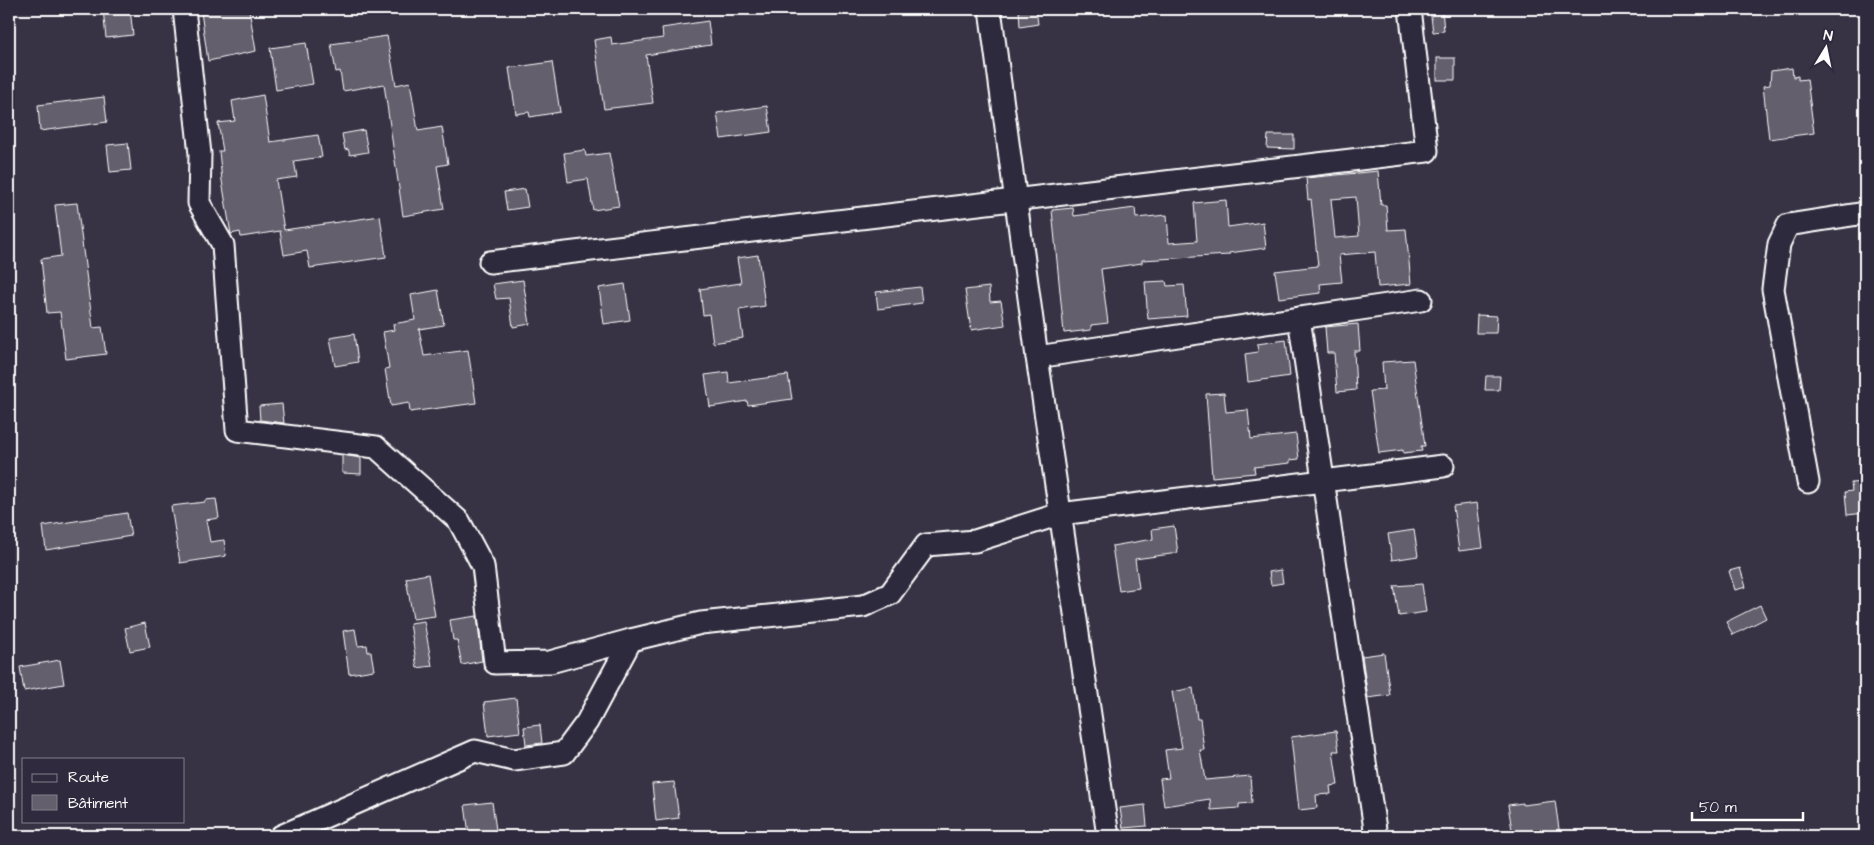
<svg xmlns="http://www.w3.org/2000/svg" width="1874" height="845" font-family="'Architects Daughter',sans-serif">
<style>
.building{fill:#635f6d;stroke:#fff;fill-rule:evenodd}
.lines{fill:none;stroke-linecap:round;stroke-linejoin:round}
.minor-casing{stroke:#fff;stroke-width:25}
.minor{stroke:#2f2a3d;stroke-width:21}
</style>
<rect width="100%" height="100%" fill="#373345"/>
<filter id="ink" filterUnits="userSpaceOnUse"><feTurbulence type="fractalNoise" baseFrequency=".02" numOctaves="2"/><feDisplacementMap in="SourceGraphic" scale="10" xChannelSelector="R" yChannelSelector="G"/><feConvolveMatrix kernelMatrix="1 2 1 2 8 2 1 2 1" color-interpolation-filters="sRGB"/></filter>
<g filter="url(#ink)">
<!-- building -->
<g class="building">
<polygon points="103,9 130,9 133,35 106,38"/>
<polygon points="218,9 249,9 256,51 208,61 201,12"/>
<polygon points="1019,9 1036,9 1038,24 1020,27"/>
<polygon points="1430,9 1442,9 1444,31 1433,32"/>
<polygon points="708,21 711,45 646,55 653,103 604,109 594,40 611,37 612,45 663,38 662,28"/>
<polygon points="387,36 396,85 410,82 418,131 442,127 448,164 437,166 444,209 403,216 384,84 343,91 340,71 336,72 331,44"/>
<polygon points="306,43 313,84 276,90 270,48"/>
<rect x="1437" y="58" width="18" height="22"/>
<polygon points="552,62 560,112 530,117 529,112 516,114 509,68"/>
<polygon points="1792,68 1793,77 1798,76 1798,80 1807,79 1814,133 1769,139 1763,86 1770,85 1771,71"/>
<polygon points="263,95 270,142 318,135 322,157 294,161 297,177 276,180 284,230 380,216 386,257 310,268 307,251 284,255 280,231 241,237 240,232 231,234 222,181 219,151 223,151 218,123 235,121 232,101"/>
<polygon points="104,97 107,122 40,131 38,105"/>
<polygon points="767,106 771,132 721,139 717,113"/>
<polygon points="364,130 368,152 350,155 348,149 345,150 342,134"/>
<polygon points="1268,135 1294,135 1294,149 1267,148"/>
<polygon points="128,143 131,170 110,172 107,145"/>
<polygon points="585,150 586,156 609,153 619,206 593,210 588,179 568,182 564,153"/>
<path d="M1378,171L1381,205H1386L1388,230L1406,229L1411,284L1378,287L1375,252L1339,255L1342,282L1320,284L1321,293L1279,298L1275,271L1318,266L1311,199L1308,200L1306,178ZM1356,197L1359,236L1335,238L1331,199Z"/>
<polygon points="525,189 528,207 507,210 504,192"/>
<polygon points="1226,200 1228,227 1263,222 1266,248 1229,253 1229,255 1142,260 1142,263 1101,269 1108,323 1091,325 1091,330 1064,333 1052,210 1073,208 1074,216 1135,208 1136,218 1167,215 1169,243 1197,241 1194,203"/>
<polygon points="77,203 93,328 102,327 106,354 66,359 60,312 47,313 41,259 61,256 55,205"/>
<polygon points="758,255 765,306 739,310 743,338 713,343 709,314 703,315 700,289 741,283 737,258"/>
<polygon points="523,280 530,324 513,327 509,298 496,299 493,284"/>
<polygon points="1166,281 1167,286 1184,285 1187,316 1148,319 1145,282"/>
<polygon points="625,284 630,320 604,324 599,288"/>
<polygon points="920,287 922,303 878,309 876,292"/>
<polygon points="989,287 990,302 1001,301 1005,325 971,330 965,290"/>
<polygon points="438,290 444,325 419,329 424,356 468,350 476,403 410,412 409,403 391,406 385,369 389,368 383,332 394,330 393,324 415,320 411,295"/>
<polygon points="1477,315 1497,316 1496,333 1476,333"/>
<polygon points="1358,324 1360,351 1354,351 1356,390 1337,392 1334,353 1327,353 1325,327"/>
<polygon points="354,334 358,362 335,366 330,338"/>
<polygon points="1286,340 1290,376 1248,382 1245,354 1258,352 1257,344"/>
<polygon points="1413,360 1425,446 1421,446 1422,451 1403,453 1403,450 1379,453 1370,391 1384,390 1382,362"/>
<polygon points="728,372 729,383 788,375 792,399 748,405 747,401 710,407 705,375"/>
<polygon points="1486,376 1500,376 1499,390 1485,390"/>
<polygon points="1224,393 1226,412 1248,410 1251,439 1296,434 1299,459 1290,460 1290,463 1254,467 1255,473 1212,477 1206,394"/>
<polygon points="282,404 284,423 260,420 259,406"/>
<polygon points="342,455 361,458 361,474 342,473"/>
<polygon points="1865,482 1865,513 1847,515 1845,492 1852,491 1851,483"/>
<polygon points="216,499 219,518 206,520 210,542 224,540 226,556 180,563 171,506 205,502 205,500"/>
<polygon points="1477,503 1483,548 1459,551 1453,506"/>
<polygon points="127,513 131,536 46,550 43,526"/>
<polygon points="1174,526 1178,553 1135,559 1139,588 1119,591 1112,546 1153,539 1152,529"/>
<polygon points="1414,530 1418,556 1392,560 1388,534"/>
<polygon points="1740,568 1746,587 1735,590 1729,571"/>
<polygon points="1281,570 1283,583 1271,585 1269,572"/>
<polygon points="428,574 435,616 413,619 406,578"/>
<polygon points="1422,584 1426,612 1399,616 1394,586"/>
<polygon points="1760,605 1766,618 1733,635 1726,622"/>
<polygon points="477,616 482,661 462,665 457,640 453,640 450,620"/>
<polygon points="424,621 432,666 417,668 410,623"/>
<polygon points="145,623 150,647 130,651 125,628"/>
<polygon points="355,629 358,646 367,645 368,652 371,652 374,670 349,674 343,631"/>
<polygon points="1384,653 1390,695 1368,698 1362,656"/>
<polygon points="60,660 64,684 24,691 20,667"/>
<polygon points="1193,688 1197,719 1200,719 1204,750 1200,750 1205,780 1250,776 1252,803 1239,804 1239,808 1211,810 1210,799 1164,806 1160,779 1169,778 1165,750 1182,748 1172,692"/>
<polygon points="516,698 520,732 488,736 484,702"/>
<polygon points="540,725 542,743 526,745 524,727"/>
<polygon points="1336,731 1339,751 1333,751 1338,785 1330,786 1331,794 1316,795 1317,808 1299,810 1291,737"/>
<polygon points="674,782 679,818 656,821 652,784"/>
<polygon points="1555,801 1560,836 1513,836 1508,805 1523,803 1523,805"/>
<polygon points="492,802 496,830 469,834 465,805"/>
<polygon points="1145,805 1147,826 1123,828 1120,808"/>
</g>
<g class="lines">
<!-- minor casing -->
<g class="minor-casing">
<g id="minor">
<polyline points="184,9 200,154 199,203 223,245 237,430 376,447 459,521 483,566 495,663 550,662 631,640"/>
<polyline points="990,9 1037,357 1108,836"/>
<polyline points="490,262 1427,151 1410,9"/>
<polyline points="1299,318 1376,836"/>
<polyline points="1037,357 1421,300"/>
<polyline points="1808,482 1773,289 1779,244 1788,225 1865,213"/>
<polyline points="281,836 475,751 514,760 564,753 587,722 631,640 701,623 863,606 890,594 926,545 975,541 1060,514 1443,466"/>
</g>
</g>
<!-- minor -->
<use href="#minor" class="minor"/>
</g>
</g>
<!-- margin -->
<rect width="1874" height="845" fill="none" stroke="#2f2a3d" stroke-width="30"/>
<rect x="15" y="15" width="1844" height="815" fill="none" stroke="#fff" stroke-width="2" filter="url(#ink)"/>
<!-- legend -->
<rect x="22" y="758" width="162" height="65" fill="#2f2a3d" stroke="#827f8b"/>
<rect x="32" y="774" width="25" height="8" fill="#2f2a3d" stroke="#827f8b"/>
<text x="68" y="782" font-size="15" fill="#ffffff">Route</text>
<rect x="32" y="795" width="25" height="15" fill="#635f6d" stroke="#827f8b"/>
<text x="68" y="808" font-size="15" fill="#ffffff">Bâtiment</text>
<!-- north arrow -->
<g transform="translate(1826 48) rotate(10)" stroke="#2f2a3d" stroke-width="4" paint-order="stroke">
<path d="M0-4L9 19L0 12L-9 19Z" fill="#ffffff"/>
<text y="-8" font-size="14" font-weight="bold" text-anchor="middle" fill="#ffffff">N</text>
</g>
<!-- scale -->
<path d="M1692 812v8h111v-8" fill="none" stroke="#ffffff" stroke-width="2.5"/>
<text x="1699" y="812" font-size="15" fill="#ffffff" stroke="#2f2a3d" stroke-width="4" paint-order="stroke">50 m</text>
</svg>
